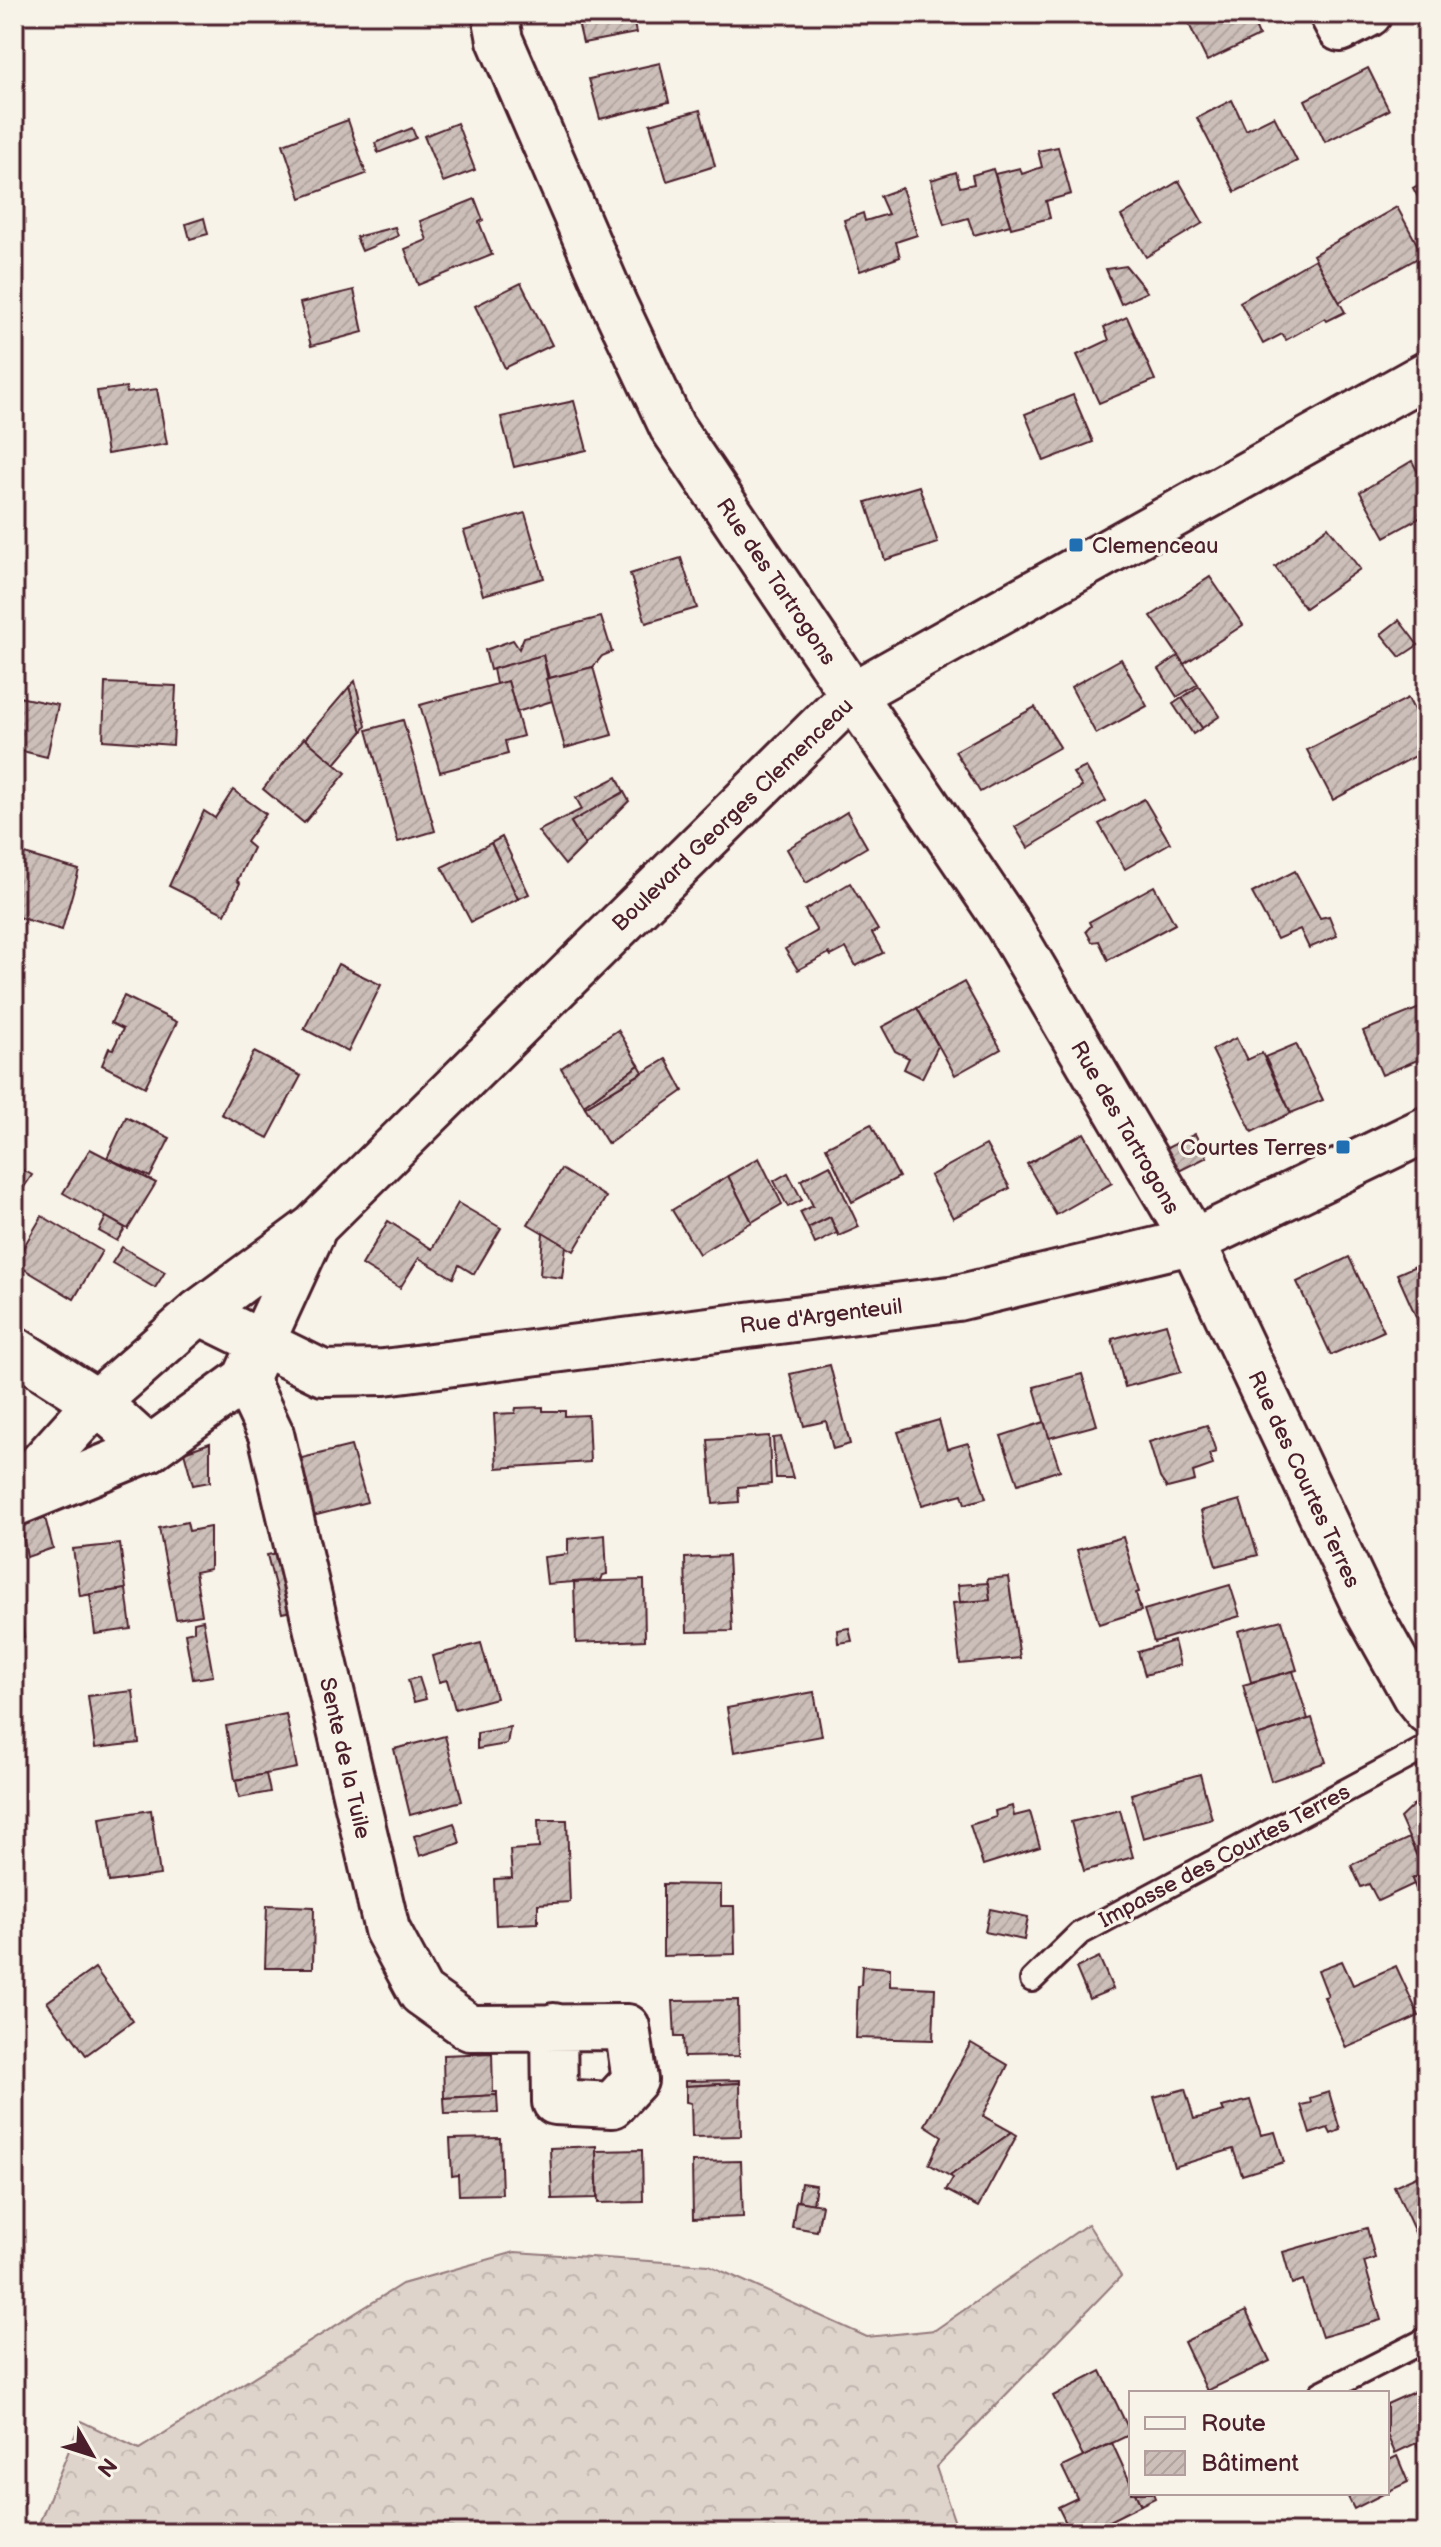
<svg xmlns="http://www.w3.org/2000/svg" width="1441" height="2547" font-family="'Balsamiq Sans',sans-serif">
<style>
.forest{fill:url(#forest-crowns);stroke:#947a7c;stroke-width:2}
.building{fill:url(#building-hatch);stroke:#4a1f2b;stroke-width:2}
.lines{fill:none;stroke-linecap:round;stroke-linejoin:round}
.service-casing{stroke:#4a1f2b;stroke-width:28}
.minor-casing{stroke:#4a1f2b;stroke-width:50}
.tertiary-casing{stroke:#4a1f2b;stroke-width:50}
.service{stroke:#f7f3e8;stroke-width:22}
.minor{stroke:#f7f3e8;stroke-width:44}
.tertiary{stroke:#f7f3e8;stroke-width:44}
.poi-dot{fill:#1f6fb2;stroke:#f7f3e8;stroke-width:3}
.labels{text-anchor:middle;stroke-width:6;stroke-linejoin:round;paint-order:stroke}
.poi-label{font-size:22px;fill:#4a1f2b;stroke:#f7f3e8;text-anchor:start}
.street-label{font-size:22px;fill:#4a1f2b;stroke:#f7f3e8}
</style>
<defs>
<pattern id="forest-crowns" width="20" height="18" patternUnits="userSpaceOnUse" patternTransform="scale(2)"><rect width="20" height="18" fill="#ded4cc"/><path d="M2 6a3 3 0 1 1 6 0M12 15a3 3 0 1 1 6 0" fill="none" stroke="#c0b6af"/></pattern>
<pattern id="building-hatch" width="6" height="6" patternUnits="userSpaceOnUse" patternTransform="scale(2)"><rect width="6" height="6" fill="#ccbfb9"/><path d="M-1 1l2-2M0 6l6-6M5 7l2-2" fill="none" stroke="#b1a49f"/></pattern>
</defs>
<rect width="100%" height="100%" fill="#f7f3e8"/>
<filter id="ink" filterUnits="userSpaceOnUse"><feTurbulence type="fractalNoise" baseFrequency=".0125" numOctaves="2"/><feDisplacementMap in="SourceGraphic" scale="16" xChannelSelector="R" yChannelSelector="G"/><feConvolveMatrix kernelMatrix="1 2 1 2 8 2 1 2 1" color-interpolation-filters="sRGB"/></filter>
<g filter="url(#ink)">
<!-- forest -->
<polygon class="forest" points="1088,2224 1121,2276 936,2467 954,2520 963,2533 35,2533 81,2421 139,2449 402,2284 515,2252 709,2265 867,2337 935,2330"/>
<!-- building -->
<g class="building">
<polygon points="576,14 632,14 636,33 583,43"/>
<polygon points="1184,14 1250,14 1259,36 1207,61"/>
<polygon points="660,63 669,102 600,119 589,79"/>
<polygon points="1427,66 1427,93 1416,71"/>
<polygon points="1368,68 1389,110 1325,142 1305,100"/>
<polygon points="1232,100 1246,130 1274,116 1297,161 1235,192 1197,118"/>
<polygon points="700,110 715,166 667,181 650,124"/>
<polygon points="348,120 366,174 301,198 283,144"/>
<polygon points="457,123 475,170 443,182 424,136"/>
<polygon points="412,128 416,138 378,153 375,143"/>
<polygon points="1058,147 1071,194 1046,201 1050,218 1011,228 995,174 1020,168 1022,174 1042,167 1038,151"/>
<polygon points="993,169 1010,225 974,235 968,218 944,225 931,180 956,172 960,187 974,184 972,175"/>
<polygon points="1427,180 1427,214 1413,188"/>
<polygon points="1179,181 1203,223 1146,257 1121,216"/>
<polygon points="902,188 917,235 896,242 900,257 860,271 844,220 863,213 865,221 888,214 880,196"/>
<polygon points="475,199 483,220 479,222 492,255 418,285 405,249 427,240 420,221"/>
<polygon points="1397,207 1423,255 1339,302 1313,255"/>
<polygon points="204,218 208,234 190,239 186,224"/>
<polygon points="395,227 398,236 362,251 356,237"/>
<polygon points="1315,259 1345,312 1327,321 1325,318 1286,340 1282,334 1263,344 1240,302"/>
<polygon points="1126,266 1147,292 1121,304 1106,269"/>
<polygon points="521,283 552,345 505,368 475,306"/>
<polygon points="354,290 363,332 311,346 300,303"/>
<polygon points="1127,317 1155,380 1099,403 1077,355 1109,340 1104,327"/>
<polygon points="126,387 127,393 157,389 167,444 107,454 97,391"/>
<polygon points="1073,395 1093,442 1044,461 1025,414"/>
<polygon points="574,401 587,450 514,467 501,417"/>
<polygon points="1412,461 1427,489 1427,514 1385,537 1360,492"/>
<polygon points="919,486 938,543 885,560 866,502"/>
<polygon points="525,513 544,578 483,595 464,531"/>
<polygon points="1328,527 1360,569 1305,608 1275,567"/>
<polygon points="681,558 697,608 646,623 630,574"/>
<polygon points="1210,577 1243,625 1184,664 1151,616"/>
<polygon points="601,617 612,652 602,656 593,667 549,678 543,655 490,670 485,650 513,640 519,649 524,637"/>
<polygon points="1399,620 1418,645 1400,657 1381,634"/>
<polygon points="543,655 552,701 517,712 508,681 496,684 493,669"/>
<polygon points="1178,656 1198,684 1177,697 1159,669"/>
<polygon points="1121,659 1147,706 1096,734 1071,687"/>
<polygon points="593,667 612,735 565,748 546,679"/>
<polygon points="355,681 366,726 362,732 349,687"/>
<polygon points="508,681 523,736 505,741 508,754 440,772 420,705"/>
<polygon points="105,683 176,686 173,745 103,740"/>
<polygon points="1199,686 1220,716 1202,728 1182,698"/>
<polygon points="349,687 362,732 335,764 305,739"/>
<polygon points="14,696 58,705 47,757 14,749"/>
<polygon points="1182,698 1202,728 1193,734 1173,704"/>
<polygon points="1408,698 1427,736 1427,750 1333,800 1307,750"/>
<polygon points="1035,707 1060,747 980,792 955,751"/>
<polygon points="403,720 435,831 398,842 367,730"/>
<polygon points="304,738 346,773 304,823 263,789"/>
<polygon points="1086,767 1106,801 1028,848 1015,827 1082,787 1073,773"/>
<polygon points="617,777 624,792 571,822 585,845 565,865 538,831 582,809 576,798"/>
<polygon points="233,790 266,814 246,842 253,848 237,881 240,883 225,914 169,886 204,811 215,818"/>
<polygon points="624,792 629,801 585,845 571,822"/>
<polygon points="1144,799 1170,843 1125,869 1099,824"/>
<polygon points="847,812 867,847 806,883 787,849"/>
<polygon points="502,837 529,894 518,899 491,843"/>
<polygon points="491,843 518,899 471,922 442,867"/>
<polygon points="21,853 79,870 62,930 14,916 14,876"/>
<polygon points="1295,871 1320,918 1329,916 1337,936 1309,948 1300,929 1277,939 1252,893"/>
<polygon points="850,883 878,930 872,933 883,953 856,966 846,948 831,956 829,953 798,970 785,949 817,931 805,910"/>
<polygon points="1154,886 1175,924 1108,960 1099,941 1092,942 1086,931 1091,926 1089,922"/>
<polygon points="338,964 381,985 348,1052 304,1029"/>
<polygon points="964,982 1001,1049 955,1075 917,1008"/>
<polygon points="124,996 177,1022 145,1087 102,1065 109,1048 113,1049 123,1029 111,1023"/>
<polygon points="1422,1007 1427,1017 1427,1056 1382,1075 1363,1031"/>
<polygon points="917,1008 938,1046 922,1078 904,1069 909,1058 895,1051 882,1027"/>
<polygon points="618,1030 639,1065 584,1105 561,1068"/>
<polygon points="1236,1038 1247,1060 1262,1053 1291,1113 1252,1132 1212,1050"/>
<polygon points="1296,1044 1323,1100 1291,1113 1265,1057"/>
<polygon points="254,1052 301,1076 268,1138 221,1114"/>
<polygon points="666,1059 683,1091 608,1144 585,1107"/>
<polygon points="639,1065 643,1072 585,1107 584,1105"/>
<polygon points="126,1117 170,1138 150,1177 107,1158"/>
<polygon points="871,1124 899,1177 852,1202 826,1147"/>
<polygon points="1084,1133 1112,1183 1056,1215 1027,1164"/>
<polygon points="1195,1134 1207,1157 1173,1174 1161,1151"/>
<polygon points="986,1145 1010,1188 953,1218 930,1176"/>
<polygon points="90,1149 156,1183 128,1229 63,1193"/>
<polygon points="759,1158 782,1204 752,1222 728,1176"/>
<polygon points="830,1165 859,1227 839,1236 830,1217 808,1228 800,1212 813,1206 801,1180"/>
<polygon points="16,1166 32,1175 14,1202 14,1170"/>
<polygon points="561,1169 606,1197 574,1251 528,1224"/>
<polygon points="788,1173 802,1200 788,1207 774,1181"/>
<polygon points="728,1176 752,1222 699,1254 672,1210"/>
<polygon points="458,1203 501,1228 474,1274 459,1265 453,1278 419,1258 400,1288 362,1265 388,1221 432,1249"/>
<polygon points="42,1216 102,1251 74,1299 14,1263"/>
<polygon points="106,1217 125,1228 117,1241 99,1231"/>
<polygon points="830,1217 837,1233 815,1244 808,1228"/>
<polygon points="543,1232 566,1246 562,1278 540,1275"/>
<polygon points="122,1247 165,1272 155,1288 112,1263"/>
<polygon points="1349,1257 1384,1331 1331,1355 1297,1282"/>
<polygon points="1427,1261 1427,1317 1418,1321 1397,1274"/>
<polygon points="1166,1324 1181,1372 1125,1387 1112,1339"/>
<polygon points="830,1365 850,1444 833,1449 826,1421 804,1426 790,1374"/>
<polygon points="1082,1374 1097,1425 1049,1438 1034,1387"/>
<polygon points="543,1407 543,1411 565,1411 565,1416 588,1415 590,1462 497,1468 494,1414 515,1413 516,1408"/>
<polygon points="939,1420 947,1449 968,1443 986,1498 965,1504 962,1494 922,1505 898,1432"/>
<polygon points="1044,1422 1060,1470 1018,1484 1001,1436"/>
<polygon points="1207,1425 1216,1452 1209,1454 1213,1465 1193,1472 1195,1481 1167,1488 1160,1478 1149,1442"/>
<polygon points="769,1436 771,1484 738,1487 739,1502 713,1504 708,1440"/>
<polygon points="781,1437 793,1478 776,1478 773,1438"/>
<polygon points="210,1443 210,1482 193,1485 184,1452"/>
<polygon points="351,1446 367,1502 309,1517 294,1460"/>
<polygon points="1240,1500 1258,1555 1216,1566 1201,1511"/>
<polygon points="43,1510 53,1548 27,1557 20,1520"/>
<polygon points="187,1522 189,1531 210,1527 210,1569 195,1572 202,1615 176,1619 159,1528"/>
<polygon points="605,1535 607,1574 603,1575 601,1580 547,1584 544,1557 568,1554 568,1539"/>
<polygon points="1123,1537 1139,1592 1136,1593 1141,1611 1099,1624 1077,1550"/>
<polygon points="120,1544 126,1589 80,1596 73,1549"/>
<polygon points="287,1551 301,1609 282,1613 267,1555"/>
<polygon points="728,1556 732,1631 687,1632 685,1558"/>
<polygon points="1008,1577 1020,1658 960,1664 953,1603 990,1600 987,1579"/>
<polygon points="644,1580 645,1640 576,1643 574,1582"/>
<polygon points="988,1583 990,1600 960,1602 958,1585"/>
<polygon points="1230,1585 1240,1616 1154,1642 1144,1610"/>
<polygon points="126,1589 131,1629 95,1634 90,1594"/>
<polygon points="17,1591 24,1637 14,1640 14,1592"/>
<polygon points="203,1620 213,1676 193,1679 185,1633 194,1631 194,1622"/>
<polygon points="1282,1620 1297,1670 1251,1682 1238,1631"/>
<polygon points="849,1628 852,1641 838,1643 837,1630"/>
<polygon points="1174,1641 1180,1665 1145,1675 1138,1652"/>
<polygon points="481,1643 496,1698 455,1709 447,1680 439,1682 432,1656"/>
<polygon points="1293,1671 1308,1719 1257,1736 1243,1685"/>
<polygon points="419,1677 426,1699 414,1702 408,1680"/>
<polygon points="133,1691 139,1743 95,1748 88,1696"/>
<polygon points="814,1692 822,1736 734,1752 727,1708"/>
<polygon points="286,1714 297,1768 235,1780 226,1726"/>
<polygon points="1312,1718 1326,1762 1271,1781 1257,1736"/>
<polygon points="510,1727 507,1744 477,1749 477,1733"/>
<polygon points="445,1736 462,1801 410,1815 394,1749"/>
<polygon points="266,1774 270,1792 239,1798 236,1780"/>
<polygon points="1200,1774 1212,1819 1143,1838 1131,1794"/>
<polygon points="1427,1792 1427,1878 1400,1818"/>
<polygon points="1012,1806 1014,1816 1030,1812 1040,1847 983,1865 970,1825 996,1817 995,1811"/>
<polygon points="151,1810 160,1875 109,1882 100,1818"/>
<polygon points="1120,1810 1133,1857 1084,1871 1071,1822"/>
<polygon points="538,1820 567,1820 570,1902 538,1904 538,1923 496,1925 494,1879 512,1878 510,1850 539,1848"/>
<polygon points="454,1823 460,1843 420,1856 414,1836"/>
<polygon points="1409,1838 1424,1873 1412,1879 1414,1884 1378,1901 1369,1884 1361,1887 1351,1865"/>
<polygon points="1424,1873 1427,1878 1426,1915 1412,1879"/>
<polygon points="663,1884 721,1885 721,1906 734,1906 735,1954 663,1956"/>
<polygon points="267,1905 314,1907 313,1968 265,1968"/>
<polygon points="990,1909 1028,1917 1024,1940 985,1932"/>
<polygon points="1099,1957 1113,1989 1089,1999 1076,1968"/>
<polygon points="1342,1961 1353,1985 1396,1966 1419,2016 1346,2048 1324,1997 1328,1996 1318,1970"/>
<polygon points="862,1966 890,1968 890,1986 935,1988 933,2040 856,2038 858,1986 861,1985"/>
<polygon points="95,1968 133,2021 86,2055 47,2002"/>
<polygon points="738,2000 739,2056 684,2057 683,2037 675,2037 673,2001"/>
<polygon points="971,2043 1008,2065 983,2116 1012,2132 950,2176 929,2164 942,2136 925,2125"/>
<polygon points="492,2053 493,2092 497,2092 497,2095 444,2098 443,2055"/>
<polygon points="740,2080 740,2083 685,2086 685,2081"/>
<polygon points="740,2083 741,2136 692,2137 691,2103 686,2102 686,2086"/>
<polygon points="1185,2089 1194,2119 1224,2111 1222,2107 1250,2100 1261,2135 1275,2132 1284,2162 1242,2175 1233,2149 1174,2167 1154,2097"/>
<polygon points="1329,2092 1340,2130 1331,2134 1328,2128 1310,2134 1301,2105 1311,2103 1310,2098"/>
<polygon points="497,2095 498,2113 445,2114 444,2098"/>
<polygon points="1012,2132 1017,2135 978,2207 946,2190 953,2178 950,2176"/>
<polygon points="500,2138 502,2194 459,2195 458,2175 452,2176 450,2139"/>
<polygon points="596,2146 597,2198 552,2199 550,2148"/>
<polygon points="642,2150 643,2202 598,2203 596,2151"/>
<polygon points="741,2161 743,2217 693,2219 692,2162"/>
<polygon points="1427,2171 1427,2246 1422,2248 1394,2186"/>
<polygon points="801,2183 816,2185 813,2204 798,2201"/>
<polygon points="796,2201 822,2205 817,2231 792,2227"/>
<polygon points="1367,2228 1375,2258 1364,2262 1381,2320 1322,2337 1303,2280 1292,2284 1283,2252"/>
<polygon points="1246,2311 1270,2361 1207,2391 1184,2342"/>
<polygon points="1101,2371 1131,2434 1083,2457 1053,2396"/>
<polygon points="1427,2386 1427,2438 1395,2453 1387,2435 1387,2404"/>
<polygon points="1427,2438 1427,2452 1421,2455 1416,2443"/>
<polygon points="1112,2443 1131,2484 1131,2493 1135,2493 1141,2505 1085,2533 1071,2533 1058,2507 1077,2498 1062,2467"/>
<polygon points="1397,2456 1408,2482 1387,2492 1387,2461"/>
<polygon points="1135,2493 1153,2493 1155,2498 1141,2505"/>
<polygon points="1346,2493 1385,2493 1354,2509"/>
</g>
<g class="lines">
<!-- service casing -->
<g class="service-casing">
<g id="service">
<polyline points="1032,1980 1079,1934 1427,1747"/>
<polyline points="1321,2393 1427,2339"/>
</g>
</g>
<!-- minor casing -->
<g class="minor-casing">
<g id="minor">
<polyline points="495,14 500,40 615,306 672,427 1008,925 1186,1228 1363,1603 1415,1696 1427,1711"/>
<polyline points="1332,14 1340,29 1369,14"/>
<polyline points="199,1312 323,1373 384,1372 957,1298 1194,1241 1427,1129"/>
<polyline points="14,1349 97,1402 149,1449"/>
<polyline points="245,1379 271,1434 387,1930 421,1993 470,2028 627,2027 635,2080 612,2105 555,2102 554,2026"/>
</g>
</g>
<!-- tertiary casing -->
<g class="tertiary-casing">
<g id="tertiary">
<polyline points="14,1494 97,1402 199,1312 314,1227 853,694 1427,374"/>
<polyline points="14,1504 149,1449 245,1379 312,1233"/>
</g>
</g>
<!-- service -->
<use href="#service" class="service"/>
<!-- minor -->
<use href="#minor" class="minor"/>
<!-- tertiary -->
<use href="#tertiary" class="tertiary"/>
</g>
</g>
<!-- markers -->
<g class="poi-dot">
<rect x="1068" y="537" width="16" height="16" rx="4"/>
<rect x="1335" y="1139" width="16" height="16" rx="4"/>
</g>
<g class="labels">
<!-- poi labels -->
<g class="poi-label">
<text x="1092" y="553">Clemenceau</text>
<text x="1327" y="1155" text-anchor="end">Courtes Terres</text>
</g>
<!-- street labels -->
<g class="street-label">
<text transform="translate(777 581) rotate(56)" y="8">Rue des Tartrogons</text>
<text transform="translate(732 814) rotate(-44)" y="8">Boulevard Georges Clemenceau</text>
<text transform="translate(1126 1127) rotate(60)" y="8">Rue des Tartrogons</text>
<text transform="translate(821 1315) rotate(-7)" y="8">Rue d'Argenteuil</text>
<text transform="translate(1305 1479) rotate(65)" y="8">Rue des Courtes Terres</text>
<text transform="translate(346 1758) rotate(77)" y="8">Sente de la Tuile</text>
<text transform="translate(1224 1855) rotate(-28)" y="8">Impasse des Courtes Terres</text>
</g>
</g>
<!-- margin -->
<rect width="1441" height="2547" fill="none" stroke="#f7f3e8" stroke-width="48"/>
<rect x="24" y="24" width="1393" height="2499" fill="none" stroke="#4a1f2b" stroke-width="3" filter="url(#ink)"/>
<!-- legend -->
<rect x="1129" y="2391" width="260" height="104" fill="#f7f3e8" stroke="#b29e9c" stroke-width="2"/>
<rect x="1145" y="2417" width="40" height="12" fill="#f7f3e8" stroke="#b29e9c" stroke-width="2"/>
<text x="1201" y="2431" font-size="24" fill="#4a1f2b">Route</text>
<rect x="1145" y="2451" width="40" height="24" fill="url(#building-hatch)" stroke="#b29e9c" stroke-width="2"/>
<text x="1201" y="2471" font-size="24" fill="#4a1f2b">Bâtiment</text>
<!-- north arrow -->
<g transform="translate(92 2455) rotate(129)" stroke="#f7f3e8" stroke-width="6" paint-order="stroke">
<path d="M0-6L14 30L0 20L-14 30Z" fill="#4a1f2b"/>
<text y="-12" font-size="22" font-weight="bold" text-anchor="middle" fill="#4a1f2b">N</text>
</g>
</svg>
